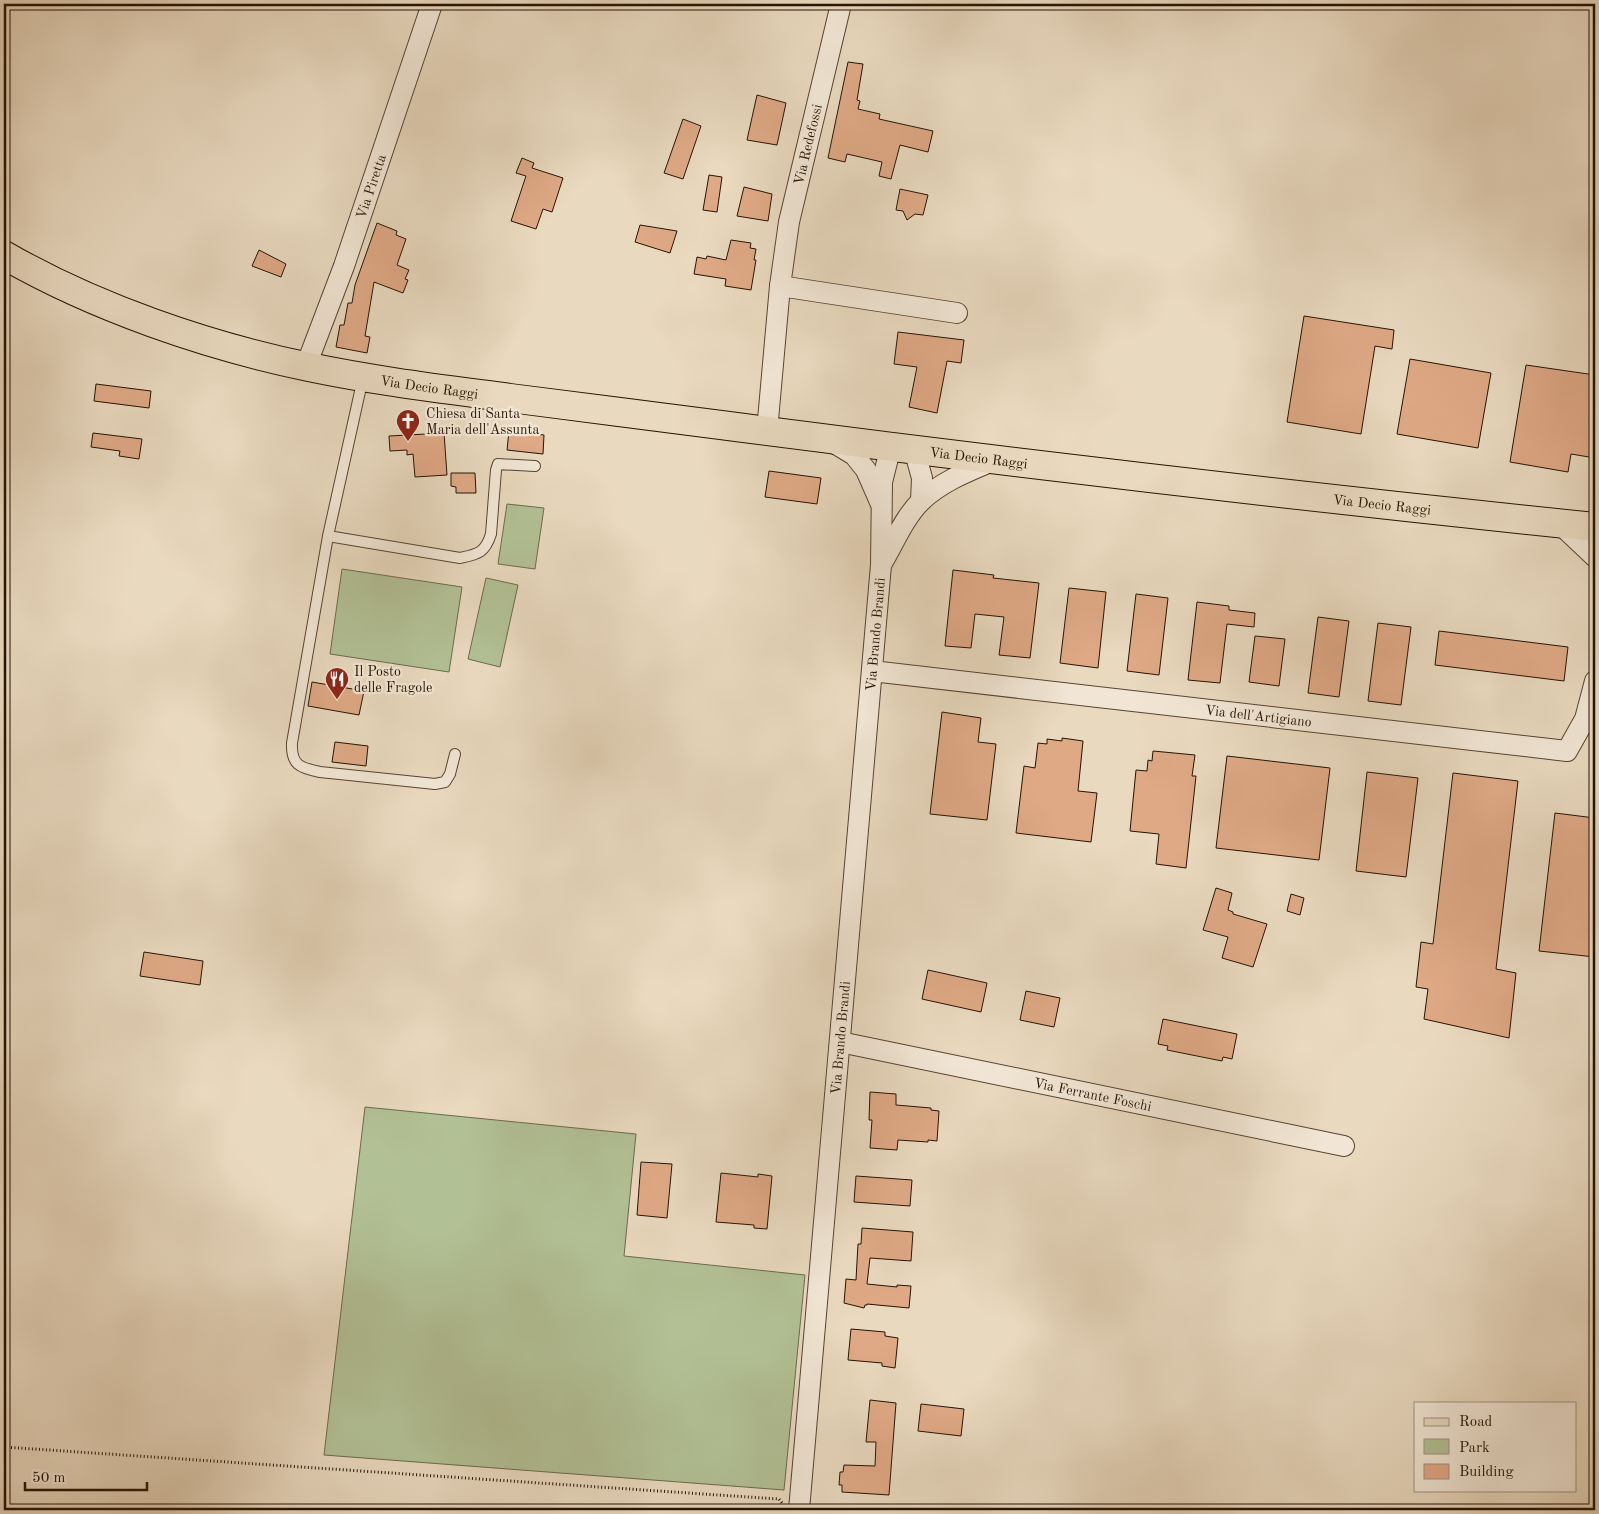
<svg xmlns="http://www.w3.org/2000/svg" width="1599" height="1514" font-family="'Old Standard TT',serif">
<style>
.green{fill:#b2c095;stroke:#6c6a4c}
.building{fill:#dfa986;stroke:#261302}
.lines{fill:none;stroke-linecap:round;stroke-linejoin:round}
.service-casing{stroke:#574431;stroke-width:12}
.minor-casing{stroke:#574431;stroke-width:22}
.primary-casing{stroke:#261302;stroke-width:30}
.path{stroke:#261302;stroke-width:3;stroke-dasharray:1 2.5;stroke-linecap:butt}
.service{stroke:#f1e6d5;stroke-width:10}
.minor{stroke:#f1e6d5;stroke-width:20}
.primary{stroke:#e9d9bf;stroke-width:28}
.labels{text-anchor:middle;stroke-width:4.5;stroke-linejoin:round;paint-order:stroke}
.street-label{font-size:14px;fill:#261302;stroke:#f1e6d5}
.poi-label{font-size:14px;fill:#261302;stroke:#f1e6d5;text-anchor:start}
</style>
<rect width="100%" height="100%" fill="#e9d9bf"/>
<filter id="stains"><feTurbulence type="fractalNoise" baseFrequency=".004" numOctaves="4"/><feColorMatrix values="0 0 0 0 .2 0 0 0 0 .09 0 0 0 0 .02 0 0 0 .5 -.17"/></filter>
<radialGradient id="worn" r=".72"><stop offset=".6" stop-color="#630" stop-opacity="0"/><stop offset="1" stop-color="#630" stop-opacity=".3"/></radialGradient>
<!-- green -->
<g class="green">
<polygon points="507,504 544,508 535,569 498,564"/>
<polygon points="342,569 462,587 449,672 330,654"/>
<polygon points="486,578 518,585 500,667 468,659"/>
<polygon points="365,1107 636,1134 624,1256 805,1275 784,1490 324,1455"/>
</g>
<!-- building -->
<g class="building">
<polygon points="848,62 863,64 857,100 860,101 858,109 880,114 879,119 933,131 928,152 900,145 891,179 879,176 882,162 847,154 845,162 828,158"/>
<polygon points="757,95 786,103 777,145 747,140"/>
<polygon points="683,119 701,126 683,179 664,173"/>
<polygon points="522,158 534,163 532,168 563,178 552,212 543,209 536,229 511,221 526,176 516,173"/>
<polygon points="709,175 722,177 717,212 703,210"/>
<polygon points="744,187 772,194 768,221 737,216"/>
<polygon points="900,189 928,195 923,215 915,214 907,220 903,211 896,210"/>
<polygon points="377,223 397,231 396,235 406,239 397,265 409,270 405,279 408,280 403,293 374,282 365,336 370,337 367,353 336,347 340,325 344,325 348,303 352,303 355,285"/>
<polygon points="640,225 677,231 670,253 635,242"/>
<polygon points="731,240 751,243 750,248 756,249 754,260 756,260 751,290 725,286 726,279 694,274 697,257 706,259 707,256 726,260"/>
<polygon points="259,250 286,264 281,277 252,266"/>
<polygon points="1304,316 1394,330 1392,349 1375,346 1361,434 1287,422"/>
<polygon points="898,332 964,340 961,363 947,361 937,413 909,407 917,367 894,364"/>
<polygon points="1410,359 1491,373 1478,448 1397,434"/>
<polygon points="1526,365 1595,375 1595,458 1571,454 1568,472 1510,462"/>
<polygon points="96,384 151,391 149,408 94,401"/>
<polygon points="509,431 544,435 543,454 507,450"/>
<polygon points="93,433 142,439 139,459 119,456 120,451 91,447"/>
<polygon points="444,433 447,475 415,477 413,454 407,455 407,450 390,451 389,436"/>
<polygon points="769,471 821,478 817,504 765,497"/>
<polygon points="451,473 475,473 476,493 456,493 456,487 451,486"/>
<polygon points="953,570 994,575 993,578 1039,583 1030,658 999,655 1004,617 975,614 971,648 945,646"/>
<polygon points="1069,588 1106,592 1098,668 1060,663"/>
<polygon points="1136,594 1168,598 1159,675 1127,671"/>
<polygon points="1197,602 1229,606 1229,610 1255,613 1254,627 1227,624 1220,683 1188,680"/>
<polygon points="1318,617 1349,621 1339,697 1308,693"/>
<polygon points="1378,623 1411,627 1401,705 1368,701"/>
<polygon points="1439,631 1568,647 1564,681 1435,665"/>
<polygon points="1255,636 1285,639 1279,686 1249,682"/>
<polygon points="312,682 364,691 359,715 308,706"/>
<polygon points="942,712 981,718 978,742 996,744 987,820 930,814"/>
<polygon points="1062,738 1083,741 1078,791 1097,793 1091,842 1016,833 1024,766 1035,768 1038,743 1047,744 1047,739 1062,741"/>
<polygon points="335,742 368,746 366,766 332,762"/>
<polygon points="1153,751 1195,755 1192,776 1196,776 1186,868 1156,864 1159,834 1130,831 1136,770 1147,771 1148,760 1152,761"/>
<polygon points="1227,756 1330,768 1319,860 1216,848"/>
<polygon points="1367,772 1418,778 1406,877 1356,871"/>
<polygon points="1453,773 1518,781 1496,969 1516,973 1509,1038 1424,1019 1428,989 1416,987 1421,942 1433,944"/>
<polygon points="1555,813 1595,818 1595,957 1539,951"/>
<polygon points="1216,888 1232,893 1228,910 1233,912 1233,914 1267,924 1253,967 1222,958 1228,937 1203,930"/>
<polygon points="1291,894 1304,898 1300,915 1287,911"/>
<polygon points="144,952 203,961 200,985 140,976"/>
<polygon points="928,970 987,983 981,1012 922,999"/>
<polygon points="1026,991 1060,998 1054,1027 1020,1020"/>
<polygon points="1163,1019 1237,1034 1232,1059 1223,1057 1222,1061 1167,1050 1168,1046 1158,1044"/>
<polygon points="870,1092 896,1094 896,1105 931,1108 931,1110 939,1111 937,1141 928,1140 928,1142 898,1140 897,1150 870,1148 872,1120 869,1120"/>
<polygon points="641,1162 672,1164 667,1218 637,1215"/>
<polygon points="721,1173 758,1177 758,1174 772,1176 767,1229 754,1228 754,1225 716,1222"/>
<polygon points="856,1176 912,1180 910,1206 854,1202"/>
<polygon points="862,1228 913,1232 911,1261 870,1258 867,1284 897,1287 897,1285 911,1286 909,1308 867,1304 867,1305 865,1305 864,1308 844,1303 846,1279 856,1280 858,1244 861,1244"/>
<polygon points="851,1329 885,1332 885,1336 898,1338 895,1368 882,1366 882,1363 848,1360"/>
<polygon points="870,1400 896,1403 889,1495 842,1492 842,1485 839,1485 840,1472 843,1472 844,1465 875,1466 876,1442 866,1442"/>
<polygon points="921,1404 964,1409 961,1436 918,1431"/>
</g>
<g class="lines">
<!-- service casing -->
<g class="service-casing">
<g id="service">
<path d="M363,378L328,536L460,558C478,554 485,553 491,534L496,470L498,464L535,466"/>
<path d="M328,536L292,743C291,765 300,768 320,772L435,784L445,782L450,774L455,754"/>
</g>
</g>
<!-- minor casing -->
<g class="minor-casing">
<g id="minor">
<polyline points="780,286 957,313"/>
<path id="s1" d="M306,366L344,266L432,4"/>
<path id="s2" d="M767,431L780,286L789,222L841,4"/>
<polyline points="831,441 854,455 866,470 880,502"/>
<polyline points="914,449 922,478 921,501"/>
<polyline points="1559,523 1595,557"/>
<path d="M882,563C894,543 904,518 921,501C942,481 969,471 995,460"/>
<path id="s3" d="M872,671L1567,751L1585,719L1595,681"/>
<path id="s4" d="M840,1042L1344,1146"/>
<path id="s5" d="M799,1510L881,565L882,482L891,446"/>
</g>
</g>
<!-- primary casing -->
<g class="primary-casing">
<g id="primary">
<path id="s6" d="M4,255C94,307 207,346 309,367C376,381 443,389 510,398C580,407 651,416 721,425C1012,463 1303,497 1595,527"/>
</g>
</g>
<!-- path -->
<polyline class="path" points="4,1447 748,1497 779,1499 782,1503"/>
<!-- service -->
<use href="#service" class="service"/>
<!-- minor -->
<use href="#minor" class="minor"/>
<!-- primary -->
<use href="#primary" class="primary"/>
</g>
<!-- icons -->
<defs>
<g id="church-pin" transform="scale(1.25)"><path d="M0 17L-7.5 6A9.5 9.5 0 1 1 7.5 6Z" fill="#8f2418" stroke="#f1e6d5"/><path d="M-1.2-6h2.4v3.5h3.3v2.4h-3.3V6h-2.4V-.1h-3.3v-2.4h3.3Z" fill="#fff"/></g>
<g id="restaurant-pin" transform="scale(1.25)"><path d="M0 17L-7.5 6A9.5 9.5 0 1 1 7.5 6Z" fill="#8f2418" stroke="#f1e6d5"/><path d="M-5-6h1v4h1v-4h1v4h1v-4h1v5L-1.5 .5V6h-2V.5L-5-1ZM5-6V6H3V1.5H1.5Q1.5-4 5-6Z" fill="#fff"/></g>
</defs>
<g fill-rule="evenodd">
<use href="#church-pin" x="408" y="421"/>
<use href="#restaurant-pin" x="337" y="679"/>
</g>
<g class="labels">
<!-- street labels -->
<g class="street-label">
<text dy="5" stroke="none"><textPath href="#s2" startOffset="290">Via Redefossi</textPath></text>
<text dy="5" stroke="none"><textPath href="#s1" startOffset="191">Via Piretta</textPath></text>
<text dy="5" stroke="none"><textPath href="#s6" startOffset="448">Via Decio Raggi</textPath></text>
<text dy="5" stroke="none"><textPath href="#s6" startOffset="1002">Via Decio Raggi</textPath></text>
<text dy="5" stroke="none"><textPath href="#s6" startOffset="1408">Via Decio Raggi</textPath></text>
<text dy="5" stroke="none"><textPath href="#s5" startOffset="879">Via Brando Brandi</textPath></text>
<text dy="5" stroke="none"><textPath href="#s3" startOffset="389">Via dell'Artigiano</textPath></text>
<text dy="5" stroke="none"><textPath href="#s5" startOffset="474">Via Brando Brandi</textPath></text>
<text dy="5" stroke="none"><textPath href="#s4" startOffset="258">Via Ferrante Foschi</textPath></text>
</g>
<!-- poi labels -->
<g class="poi-label">
<text x="426" y="418">Chiesa di Santa<tspan x="426" dy="16">Maria dell'Assunta</tspan></text>
<text x="354" y="676">Il Posto<tspan x="354" dy="16">delle Fragole</tspan></text>
</g>
</g>
<!-- margin -->
<rect width="1599" height="1514" fill="none" stroke="#e9d9bf" stroke-width="20"/>
<rect x="5" y="5" width="1589" height="1504" fill="none" stroke="#261302" stroke-width="2.5"/>
<rect x="10" y="10" width="1579" height="1494" fill="none" stroke="#261302"/>
<!-- legend -->
<rect x="1414" y="1402" width="162" height="90" fill="#f1e6d5" stroke="#a09281"/>
<rect x="1424" y="1418" width="25" height="8" fill="#e9d9bf" stroke="#a09281"/>
<text x="1459" y="1426" font-size="15" fill="#261302">Road</text>
<rect x="1424" y="1439" width="25" height="15" fill="#b2c095" stroke="#a09281"/>
<text x="1459" y="1452" font-size="15" fill="#261302">Park</text>
<rect x="1424" y="1464" width="25" height="15" fill="#dfa986" stroke="#a09281"/>
<text x="1459" y="1476" font-size="15" fill="#261302">Building</text>
<!-- scale -->
<path d="M25 1482v8h122v-8" fill="none" stroke="#261302" stroke-width="2.5"/>
<text x="32" y="1482" font-size="15" fill="#261302" stroke="#f1e6d5" stroke-width="4" paint-order="stroke">50 m</text>
<rect width="100%" height="100%" filter="url(#stains)"/>
<rect width="100%" height="100%" fill="url(#worn)"/>
</svg>
